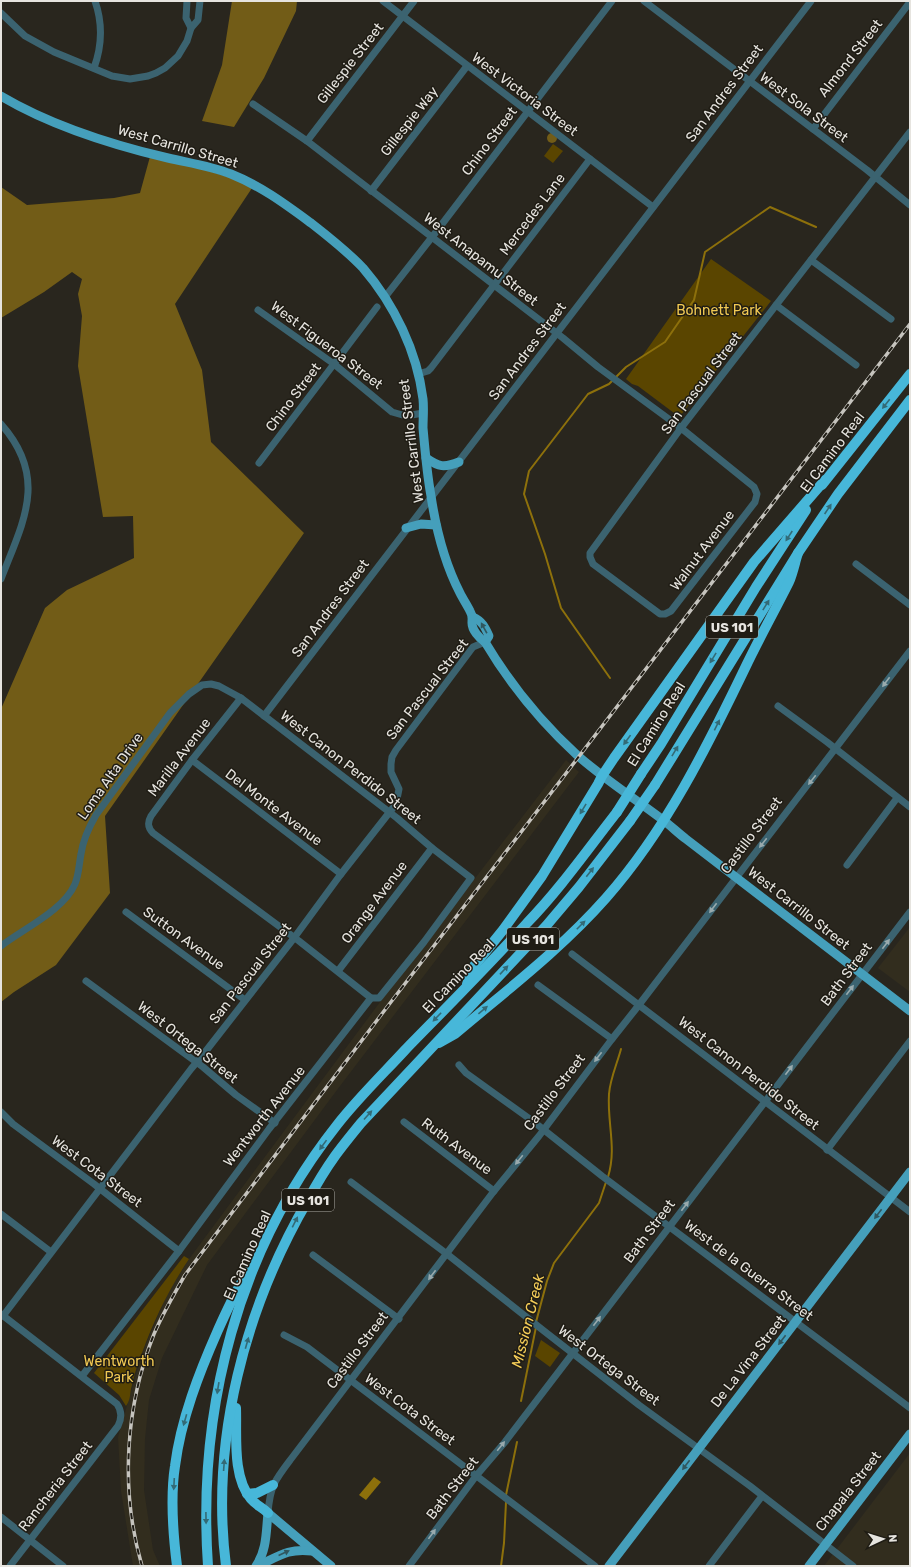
<svg xmlns="http://www.w3.org/2000/svg" width="911" height="1567" font-family="Rubik,sans-serif">
<style>
.built{fill:#322d1e}
.green{fill:#5a4500}
.forest{fill:#725c17}
.water{fill:#8d700b}
.lines{fill:none;stroke-linecap:round;stroke-linejoin:round}
.stream{stroke:#8d700b;stroke-width:2}
.minor{stroke:#3b6370;stroke-width:7}
.major{stroke:#459fbb;stroke-width:9}
.highway{stroke:#47b7d9;stroke-width:10}
.rail-casing{stroke:#c6c4be;stroke-width:3.5}
.rail{stroke:#1f1c14;stroke-width:2;stroke-dasharray:6;stroke-linecap:butt}
.highway-bridge{stroke:#47b7d9;stroke-width:10}
.oneway{fill:#336a76}
.oneway2{fill:#30575f}
.oneway3{fill:#99aaad}
.labels{text-anchor:middle;stroke-width:3;stroke-linejoin:round;paint-order:stroke}
.shield{fill:#1f1c14;stroke:#aaa8a2;stroke-width:1}
.shield-label{font-size:13px;font-weight:bold;fill:#e6e4df}
.street-label{font-size:14px;fill:#e6e4df;stroke:#1f1c14}
.park-label{font-size:14px;fill:#f1c953;stroke:#1f1c14}
.water-label{font-size:15px;font-style:italic;fill:#f5cd58;stroke:#1f1c14}
</style>
<rect width="100%" height="100%" fill="#29261e"/>
<!-- built -->
<g class="built">
<polygon points="566,760 579,772 337,1090 207,1265 162,1358 149,1400 145,1439 144,1490 153,1550 160,1566 133,1566 121,1491 118,1437 142,1353 167,1294 189,1259 383,998"/>
<polygon points="910,927 910,992 878,968"/>
<polygon points="910,1453 910,1566 824,1566"/>
</g>
<!-- green -->
<g class="green">
<polygon points="553,144 563,151 553,163 544,156"/>
<polygon points="711,259 771,301 681,415 678,416 638,386 632,384 626,379"/>
<path d="M184,1256L189,1259C169,1289 154,1320 142,1353C137,1364 134,1377 131,1389C130,1395 130,1401 126,1406L119,1395L94,1373Z"/>
<polygon points="541,1340 560,1353 550,1367 535,1356"/>
</g>
<!-- forest -->
<g class="forest">
<polygon points="232,1 297,1 296,11 264,78 234,127 202,121 222,65"/>
<circle cx="552" cy="138" r="5"/>
<polygon points="151,153 254,185 175,304 202,370 211,442 304,533 105,816 110,893 56,965 14,992 1,1002 1,709 45,608 67,590 134,558 133,516 103,517 78,366 82,316 78,294 82,279 72,272 44,292 1,318 1,187 27,205 114,198 140,193"/>
</g>
<!-- water -->
<polygon class="water" points="374,1477 381,1482 366,1500 359,1495"/>
<g class="lines">
<!-- stream -->
<g class="stream">
<polyline points="615,378 626,367 665,342 694,300 705,252 770,207 816,227"/>
<polyline points="610,678 561,608 545,554 524,494 529,471 588,394 609,384 612,381"/>
<path d="M608,1177C617,1148 607,1123 609,1094C610,1079 617,1064 621,1049"/>
<polyline points="536,1322 547,1281 554,1263 599,1203 606,1182"/>
<polyline points="521,1401 536,1327"/>
<polyline points="506,1495 517,1442"/>
<polyline points="501,1566 504,1543 506,1502"/>
</g>
<!-- minor -->
<g class="minor">
<polyline points="187,1 186,18 191,28"/>
<polyline points="383,1 653,207"/>
<polyline points="644,1 867,170 910,205"/>
<polyline points="1,13 25,36 54,52 112,76 130,79 148,76 156,73 165,68 178,56 187,41 191,28 198,20 200,1"/>
<path d="M94,68C102,46 103,24 95,1"/>
<polyline points="253,104 307,141 563,338 598,367 681,428 754,487 757,494 755,502 671,611 665,614 660,614 593,564 590,557 590,553 681,428 910,132"/>
<polyline points="813,129 910,2"/>
<polyline points="307,141 414,1"/>
<polyline points="371,191 467,66"/>
<polyline points="811,260 891,319"/>
<polyline points="385,297 436,232 612,1"/>
<polyline points="776,305 856,365"/>
<polyline points="258,310 334,364 392,412 406,416 423,413"/>
<polyline points="418,374 428,371 431,368 590,159"/>
<path d="M1,424C49,478 23,522 1,579"/>
<polyline points="259,463 377,307"/>
<polyline points="856,564 910,605"/>
<path d="M241,698L192,760L151,816C147,823 148,828 153,833L299,941L371,998"/>
<polyline points="778,706 827,742 910,807"/>
<polyline points="264,716 811,1"/>
<polyline points="192,760 341,874"/>
<polyline points="847,865 897,798"/>
<polyline points="126,912 245,1000"/>
<path d="M1,946C23,929 64,910 75,884C79,874 79,864 81,854C83,840 89,827 96,815L170,713L189,694L202,685L211,684L219,686L241,698L397,818L432,848L471,878L424,942L379,998H371L269,1129L179,1251L82,1376"/>
<polyline points="572,954 910,1212"/>
<polyline points="338,971 432,848"/>
<polyline points="86,981 203,1067 236,1095 275,1123"/>
<polyline points="538,985 612,1039"/>
<polyline points="459,1065 466,1073 534,1122 602,1176 910,1408"/>
<polyline points="1,1112 13,1124 94,1184 179,1251"/>
<polyline points="404,1122 494,1191"/>
<polyline points="827,1150 910,1041"/>
<polyline points="351,1182 447,1254 544,1331 639,1405 750,1486 853,1566"/>
<polyline points="1,1214 51,1252"/>
<polyline points="313,1255 399,1319"/>
<path d="M1,1314L117,1404C122,1411 122,1418 118,1426L10,1566"/>
<polyline points="3,1316 191,1069 202,1056 294,938 341,874 396,804 399,789 391,772 391,764 392,757 396,750 473,647 485,642"/>
<polyline points="284,1335 307,1347 595,1566"/>
<path d="M268,1513C270,1486 275,1480 291,1459L494,1191L539,1136L612,1039L635,1010L910,651"/>
<polyline points="1,1517 63,1566"/>
<polyline points="409,1566 476,1476 505,1442 910,912"/>
<polyline points="709,1566 762,1496"/>
</g>
<!-- major -->
<g class="major">
<path d="M1,96C50,125 113,145 168,158C190,163 211,166 231,174C261,186 285,204 311,223C329,237 347,251 363,268C394,304 417,351 423,399C424,409 423,418 423,428C425,451 427,474 431,496C436,529 445,564 460,593C463,599 467,605 470,611C473,616 472,617 472,623C472,630 479,638 485,642C510,684 541,722 577,755C604,779 634,798 663,820C671,826 678,833 686,839L910,1011"/>
<path d="M426,458C439,467 444,468 459,462"/>
<polyline points="406,528 421,524 436,525"/>
<path d="M473,617C482,621 485,627 489,636L485,642"/>
<polyline points="268,1513 331,1566"/>
<path d="M256,1566C267,1550 266,1532 268,1513"/>
<path d="M258,1566C279,1556 288,1548 312,1551"/>
<polyline points="609,1566 910,1172"/>
<polyline points="809,1566 910,1434"/>
</g>
<!-- highway -->
<g class="highway">
<polyline points="822,485 910,374"/>
<polyline points="641,774 661,744 756,587 806,510"/>
<polyline points="655,785 798,553 838,494 910,400"/>
<polyline points="467,984 474,966 503,930 542,876 598,784 602,776 614,758 754,562 825,480"/>
<path d="M439,1043L455,1034C507,990 561,949 606,898C666,830 707,747 746,666C760,637 775,610 789,582C793,573 795,562 798,553"/>
<path d="M236,1408C237,1435 232,1477 251,1499C255,1504 263,1508 268,1513"/>
<polyline points="247,1494 257,1493 273,1485"/>
<path d="M177,1566C173,1534 170,1498 175,1466C181,1419 199,1373 218,1330C227,1310 236,1289 249,1271"/>
<path d="M208,1566C197,1408 238,1250 337,1125C358,1098 383,1074 406,1049C447,1007 488,966 527,923C560,889 588,849 617,812"/>
<path d="M226,1566C210,1440 245,1308 308,1200C316,1185 325,1170 335,1156C343,1145 352,1134 361,1123L546,926L579,887L630,821"/>
</g>
<!-- rail casing -->
<g class="rail-casing">
<path id="rail" d="M142,1566C120,1491 125,1407 154,1334C163,1313 174,1294 185,1275L381,1015L910,324"/>
</g>
<!-- rail -->
<use href="#rail" class="rail"/>
<!-- highway-bridge -->
<g class="highway-bridge">
<polyline points="617,812 641,774"/>
<polyline points="630,821 655,785"/>
</g>
</g>
<!-- one-way arrows -->
<defs><path id="oneway-solid" d="M-6-.8H1V-3.2L6.5 0L1 3.2V.8H-6Z"/></defs>
<g class="oneway">
<use href="#oneway-solid" transform="translate(886 404) rotate(128)"/>
<use href="#oneway-solid" transform="translate(828 509) rotate(-56)"/>
<use href="#oneway-solid" transform="translate(789 536) rotate(123)"/>
<use href="#oneway-solid" transform="translate(766 605) rotate(-58)"/>
<use href="#oneway-solid" transform="translate(713 658) rotate(121)"/>
<use href="#oneway-solid" transform="translate(717 725) rotate(-64)"/>
<use href="#oneway-solid" transform="translate(627 740) rotate(126)"/>
<use href="#oneway-solid" transform="translate(675 751) rotate(-59)"/>
<use href="#oneway-solid" transform="translate(583 809) rotate(121)"/>
<use href="#oneway-solid" transform="translate(590 872) rotate(-52)"/>
<use href="#oneway-solid" transform="translate(581 925) rotate(-45)"/>
<use href="#oneway-solid" transform="translate(504 970) rotate(-47)"/>
<use href="#oneway-solid" transform="translate(483 1010) rotate(-40)"/>
<use href="#oneway-solid" transform="translate(437 1017) rotate(134)"/>
<use href="#oneway-solid" transform="translate(368 1115) rotate(-48)"/>
<use href="#oneway-solid" transform="translate(323 1145) rotate(126)"/>
<use href="#oneway-solid" transform="translate(295 1222) rotate(-63)"/>
<use href="#oneway-solid" transform="translate(247 1343) rotate(-74)"/>
<use href="#oneway-solid" transform="translate(218 1388) rotate(99)"/>
<use href="#oneway-solid" transform="translate(185 1420) rotate(106)"/>
<use href="#oneway-solid" transform="translate(224 1465) rotate(-86)"/>
<use href="#oneway-solid" transform="translate(174 1484) rotate(93)"/>
<use href="#oneway-solid" transform="translate(206 1518) rotate(89)"/>
</g>
<g class="oneway2">
<use href="#oneway-solid" transform="translate(484 628) rotate(-119)"/>
<use href="#oneway-solid" transform="translate(878 1214) rotate(127)"/>
<use href="#oneway-solid" transform="translate(782 1340) rotate(127)"/>
<use href="#oneway-solid" transform="translate(686 1465) rotate(127)"/>
<use href="#oneway-solid" transform="translate(284 1553) rotate(-25)"/>
</g>
<g class="oneway3">
<use href="#oneway-solid" transform="translate(886 682) rotate(127)"/>
<use href="#oneway-solid" transform="translate(812 780) rotate(128)"/>
<use href="#oneway-solid" transform="translate(763 843) rotate(128)"/>
<use href="#oneway-solid" transform="translate(713 908) rotate(127)"/>
<use href="#oneway-solid" transform="translate(886 944) rotate(-53)"/>
<use href="#oneway-solid" transform="translate(850 990) rotate(-53)"/>
<use href="#oneway-solid" transform="translate(598 1057) rotate(127)"/>
<use href="#oneway-solid" transform="translate(789 1070) rotate(-53)"/>
<use href="#oneway-solid" transform="translate(519 1160) rotate(129)"/>
<use href="#oneway-solid" transform="translate(685 1206) rotate(-53)"/>
<use href="#oneway-solid" transform="translate(432 1275) rotate(127)"/>
<use href="#oneway-solid" transform="translate(597 1321) rotate(-53)"/>
<use href="#oneway-solid" transform="translate(501 1446) rotate(-51)"/>
<use href="#oneway-solid" transform="translate(432 1534) rotate(-54)"/>
</g>
<g class="labels">
<!-- shield labels -->
<g class="shield">
<rect x="706" y="616" width="52" height="22" rx="3"/>
<rect x="507" y="928" width="52" height="22" rx="3"/>
<rect x="282" y="1189" width="52" height="22" rx="3"/>
</g>
<g class="shield-label">
<text x="732" y="632">US 101</text>
<text x="533" y="944">US 101</text>
<text x="308" y="1205">US 101</text>
</g>
<!-- street labels -->
<g class="street-label">
<text transform="translate(850 58) rotate(-52)" y="5">Almond Street</text>
<text transform="translate(350 63) rotate(-52)" y="5">Gillespie Street</text>
<text transform="translate(724 93) rotate(-53)" y="5">San Andres Street</text>
<text transform="translate(525 94) rotate(37)" y="5">West Victoria Street</text>
<text transform="translate(804 107) rotate(37)" y="5">West Sola Street</text>
<text transform="translate(409 121) rotate(-52)" y="5">Gillespie Way</text>
<text transform="translate(489 141) rotate(-53)" y="5">Chino Street</text>
<text transform="translate(178 146) rotate(16)" y="5">West Carrillo Street</text>
<text transform="translate(532 214) rotate(-53)" y="5">Mercedes Lane</text>
<text transform="translate(481 259) rotate(38)" y="5">West Anapamu Street</text>
<text transform="translate(327 345) rotate(37)" y="5">West Figueroa Street</text>
<text transform="translate(527 351) rotate(-53)" y="5">San Andres Street</text>
<text transform="translate(701 383) rotate(-53)" y="5">San Pascual Street</text>
<text transform="translate(293 397) rotate(-53)" y="5">Chino Street</text>
<text transform="translate(411 441) rotate(-97)" y="5">West Carrillo Street</text>
<text transform="translate(832 452) rotate(-53)" y="5">El Camino Real</text>
<text transform="translate(702 550) rotate(-53)" y="5">Walnut Avenue</text>
<text transform="translate(330 608) rotate(-53)" y="5">San Andres Street</text>
<text transform="translate(427 689) rotate(-52)" y="5">San Pascual Street</text>
<text transform="translate(656 724) rotate(-58)" y="5">El Camino Real</text>
<text transform="translate(179 757) rotate(-53)" y="5">Marilla Avenue</text>
<text transform="translate(351 767) rotate(38)" y="5">West Canon Perdido Street</text>
<text transform="translate(110 776) rotate(-55)" y="5">Loma Alta Drive</text>
<text transform="translate(274 807) rotate(37)" y="5">Del Monte Avenue</text>
<text transform="translate(751 835) rotate(-53)" y="5">Castillo Street</text>
<text transform="translate(374 902) rotate(-53)" y="5">Orange Avenue</text>
<text transform="translate(799 908) rotate(38)" y="5">West Carrillo Street</text>
<text transform="translate(184 938) rotate(36)" y="5">Sutton Avenue</text>
<text transform="translate(250 973) rotate(-52)" y="5">San Pascual Street</text>
<text transform="translate(846 974) rotate(-53)" y="5">Bath Street</text>
<text transform="translate(458 976) rotate(-46)" y="5">El Camino Real</text>
<text transform="translate(188 1042) rotate(38)" y="5">West Ortega Street</text>
<text transform="translate(749 1073) rotate(38)" y="5">West Canon Perdido Street</text>
<text transform="translate(554 1092) rotate(-53)" y="5">Castillo Street</text>
<text transform="translate(264 1116) rotate(-52)" y="5">Wentworth Avenue</text>
<text transform="translate(457 1146) rotate(37)" y="5">Ruth Avenue</text>
<text transform="translate(97 1171) rotate(37)" y="5">West Cota Street</text>
<text transform="translate(649 1231) rotate(-53)" y="5">Bath Street</text>
<text transform="translate(247 1255) rotate(-66)" y="5">El Camino Real</text>
<text transform="translate(749 1270) rotate(37)" y="5">West de la Guerra Street</text>
<text transform="translate(357 1350) rotate(-53)" y="5">Castillo Street</text>
<text transform="translate(748 1361) rotate(-52)" y="5">De La Vina Street</text>
<text transform="translate(609 1365) rotate(37)" y="5">West Ortega Street</text>
<text transform="translate(410 1409) rotate(37)" y="5">West Cota Street</text>
<text transform="translate(55 1486) rotate(-52)" y="5">Rancheria Street</text>
<text transform="translate(452 1488) rotate(-52)" y="5">Bath Street</text>
<text transform="translate(848 1491) rotate(-52)" y="5">Chapala Street</text>
</g>
<!-- park labels -->
<g class="park-label">
<text x="719" y="315">Bohnett Park</text>
<text x="119" y="1366">Wentworth<tspan x="119" dy="16">Park</tspan></text>
</g>
<!-- water labels -->
<g class="water-label">
<text transform="translate(528 1321) rotate(-76)" y="5">Mission Creek</text>
</g>
</g>
<!-- border -->
<rect width="911" height="1567" fill="none" stroke="#e6e4df" stroke-width="4"/>
<!-- north arrow -->
<g transform="translate(883 1539) rotate(86)" stroke="#1f1c14" stroke-width="3" paint-order="stroke">
<path d="M0-3L7 15L0 10L-7 15Z" fill="#e6e4df"/>
<text y="-6" font-size="11" font-weight="bold" text-anchor="middle" fill="#e6e4df">N</text>
</g>
</svg>
